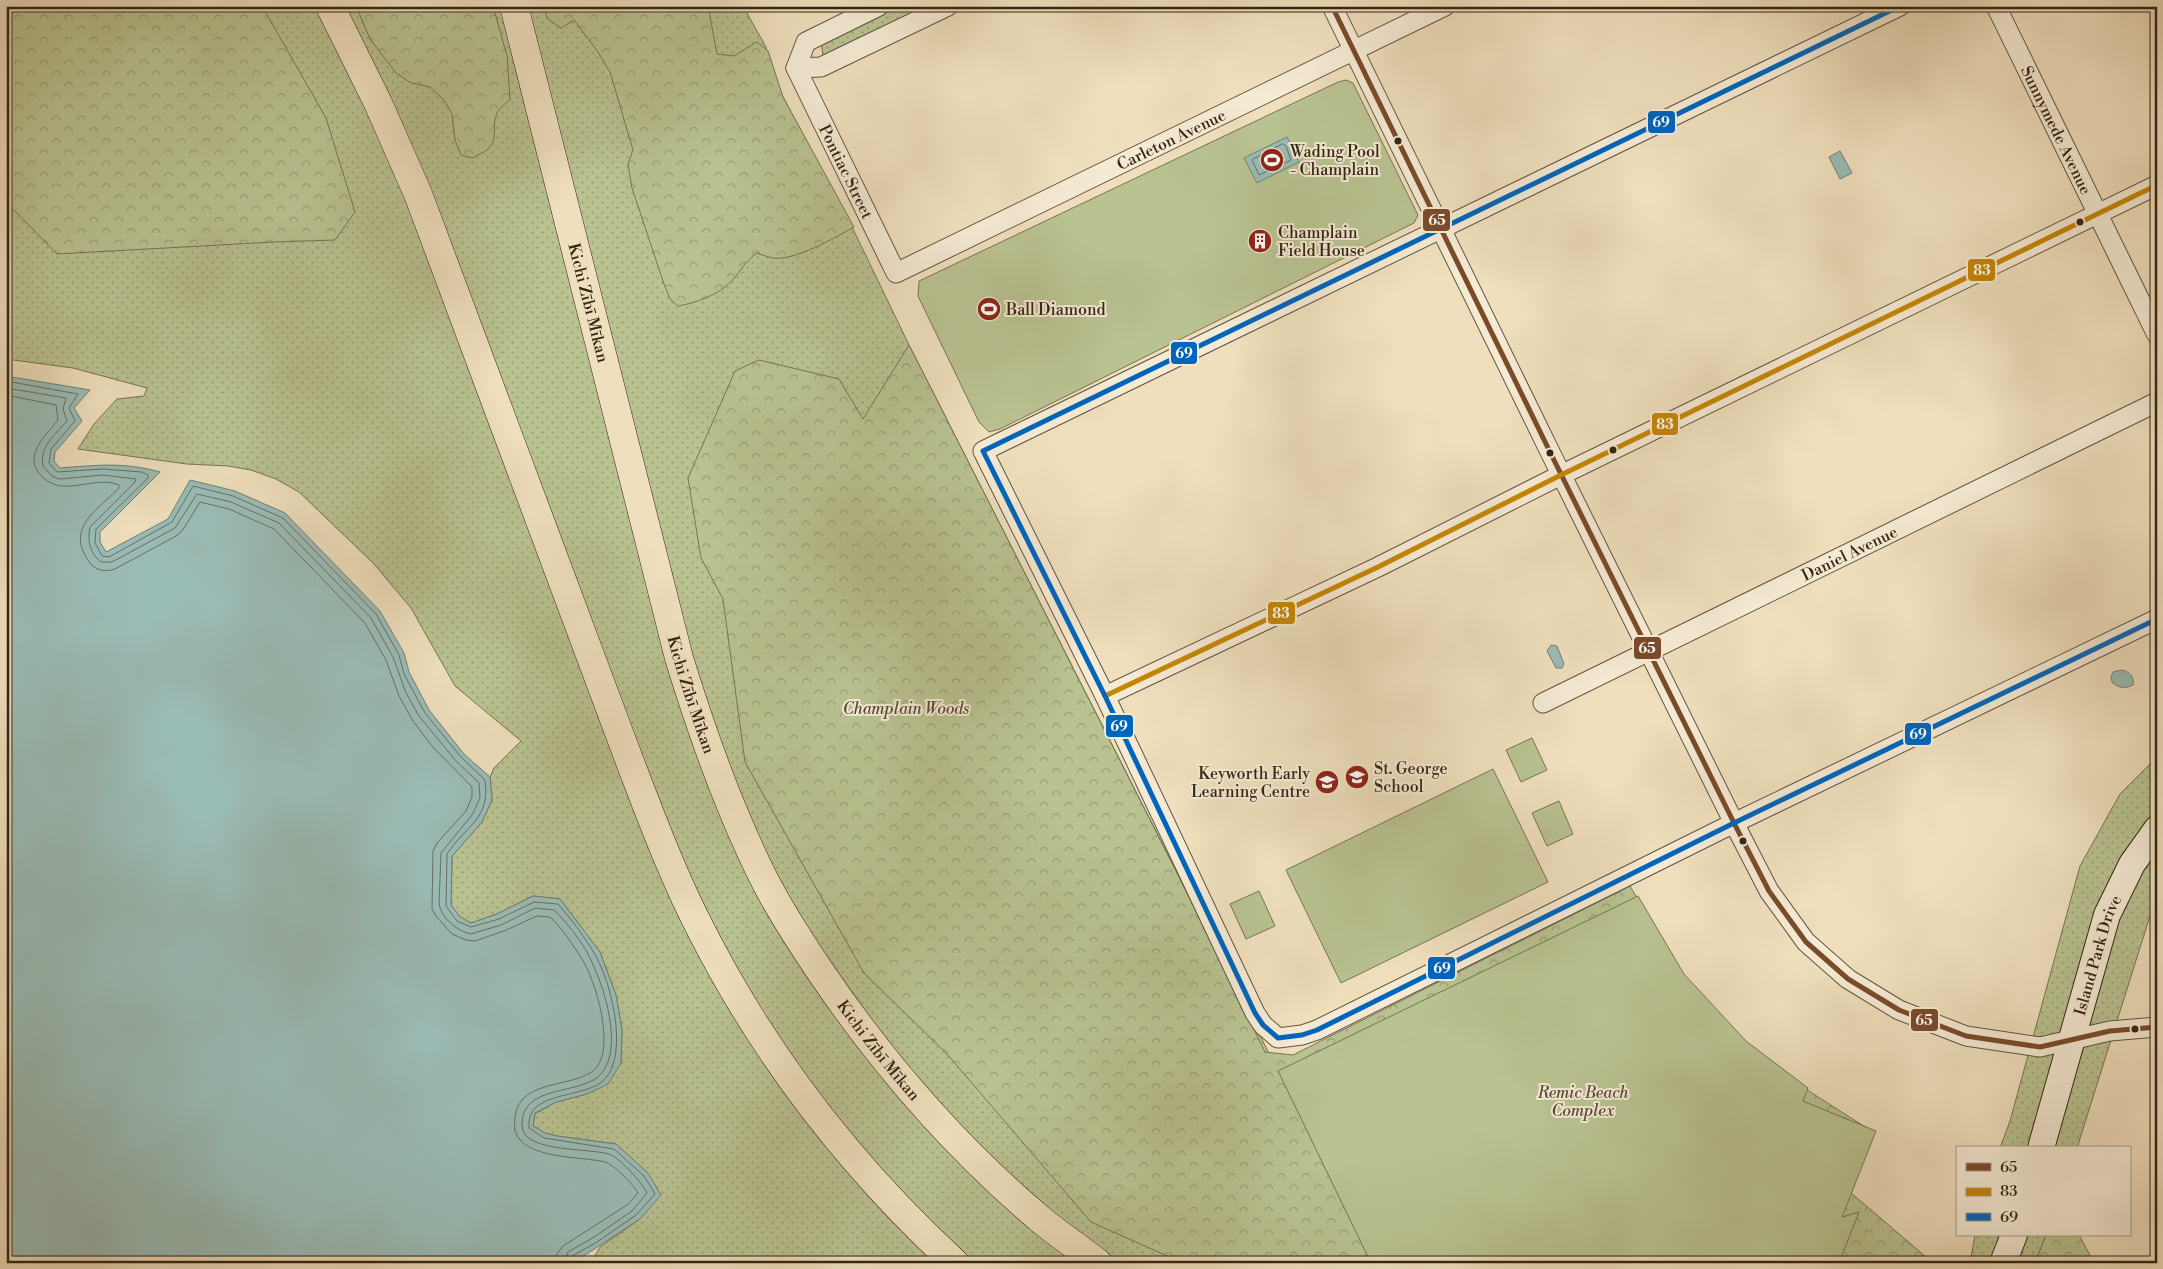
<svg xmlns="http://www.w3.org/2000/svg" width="2163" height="1269" font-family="'Libre Bodoni',serif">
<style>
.grass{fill:url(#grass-dots);stroke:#767453}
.forest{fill:url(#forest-crowns);stroke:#767453}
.green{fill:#b9c291;stroke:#767453}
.water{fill:#9abcb6;stroke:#718076}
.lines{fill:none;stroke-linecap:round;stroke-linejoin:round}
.shore{stroke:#667066;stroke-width:1}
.street-casing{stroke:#62543f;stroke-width:21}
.secondary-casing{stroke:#332515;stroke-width:28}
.highway-casing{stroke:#332515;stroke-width:29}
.street{stroke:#f5ead4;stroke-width:19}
.secondary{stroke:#f5ead4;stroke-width:26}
.highway{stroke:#efdfbd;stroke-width:28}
.bus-1-casing{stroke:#f5ead4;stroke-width:9}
.bus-2-casing{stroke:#f5ead4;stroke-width:9}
.bus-3-casing{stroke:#f5ead4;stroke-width:9}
.bus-1{stroke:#7a4b2a;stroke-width:5}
.bus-2{stroke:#c68605;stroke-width:5}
.bus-3{stroke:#0065bd;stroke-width:5}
.bus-dot{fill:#332515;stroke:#f5ead4;stroke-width:2}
.labels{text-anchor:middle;stroke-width:4;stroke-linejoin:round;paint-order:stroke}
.street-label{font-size:16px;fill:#332515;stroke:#f5ead4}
.poi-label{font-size:16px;fill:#332515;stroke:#f5ead4;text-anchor:start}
.park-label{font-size:16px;font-style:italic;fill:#544c34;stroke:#f5ead4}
.line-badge{stroke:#f5ead4;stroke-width:2}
.badge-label{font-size:14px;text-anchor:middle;font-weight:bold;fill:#fff}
</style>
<defs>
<pattern id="grass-dots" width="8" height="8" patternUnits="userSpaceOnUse" patternTransform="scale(1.25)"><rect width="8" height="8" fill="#b9c291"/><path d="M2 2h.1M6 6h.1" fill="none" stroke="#979d75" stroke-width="1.8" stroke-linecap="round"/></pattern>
<pattern id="forest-crowns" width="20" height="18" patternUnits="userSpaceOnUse" patternTransform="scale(1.25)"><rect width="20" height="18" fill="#b9c291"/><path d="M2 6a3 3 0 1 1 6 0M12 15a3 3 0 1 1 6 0" fill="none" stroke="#979d75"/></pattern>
</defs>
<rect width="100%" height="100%" fill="#efdfbd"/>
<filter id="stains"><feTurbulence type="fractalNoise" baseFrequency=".004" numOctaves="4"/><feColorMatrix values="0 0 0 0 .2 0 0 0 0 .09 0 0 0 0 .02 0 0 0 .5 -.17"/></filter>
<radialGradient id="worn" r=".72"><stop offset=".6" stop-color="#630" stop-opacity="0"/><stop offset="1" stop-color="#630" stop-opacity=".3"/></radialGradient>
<!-- grass -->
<g class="grass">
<polygon points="6,6 743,6 766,47 772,76 783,97 853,229 909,345 1278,1071 1370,1263 591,1263 600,1247 640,1219 648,1173 616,1144 557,1136 545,1133 533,1126 535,1114 556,1102 587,1094 621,1063 622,1030 616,995 600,952 560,899 533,896 497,914 471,923 460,917 451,905 452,856 482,822 492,800 490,777 494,768 521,741 455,686 411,608 374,564 299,492 276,479 251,470 228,466 187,464 78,449 94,424 117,399 144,396 147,388 73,368 6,359"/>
<polygon points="894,6 933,6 823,56 821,42"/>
<polygon points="2157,757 2157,903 2150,916 2077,1148 2000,1148 2010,1121 2080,866 2120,794"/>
<polygon points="1975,1235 2046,1235 2035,1263 1970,1263"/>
</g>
<!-- forest -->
<g class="forest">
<polygon points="6,6 262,6 326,118 355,212 335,240 274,242 57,254 6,202"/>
<path d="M356,6H493L507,56L510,100C482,118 504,135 487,150C483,153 477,155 473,158L461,155L455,140L452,114L444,100L430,87L411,83L396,73L370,39Z"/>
<path d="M543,6H708L717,54L734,56L757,42L768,51L783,97L854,227C834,238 795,261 773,258C768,257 762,255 757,253C744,263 745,265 736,276C722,294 699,302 678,306L670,299L664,284L632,188L628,164L633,150L610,72L598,52L574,20L561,28L548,19Z"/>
<polygon points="909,345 1179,877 1265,1052 1293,1055 1630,886 1689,985 1768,1065 1873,1132 1850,1192 1933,1263 1350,1263 1348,1259 1338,1263 1183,1263 1091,1222 947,1054 864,973 745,762 723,599 701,558 688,478 735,371 759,360 839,379 863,419"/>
<polygon points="2046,1235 2079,1235 2094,1263 2035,1263"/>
</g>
<!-- green -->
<g class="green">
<polygon points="1346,80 1353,83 1418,215 1414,223 1000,429 989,432 979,422 918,296 919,281 1338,82"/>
<polygon points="1532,738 1547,770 1521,782 1506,750"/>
<polygon points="1493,769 1548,882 1341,983 1286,870"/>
<polygon points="1559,801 1573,834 1547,846 1532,813"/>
<polygon points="1259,891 1275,926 1246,939 1230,904"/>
<polygon points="1638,896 1684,974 1746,1041 1808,1088 1803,1101 1876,1131 1842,1217 1859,1212 1839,1263 1371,1263 1278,1071"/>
</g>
<!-- water -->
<g class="water">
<polygon points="1287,137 1299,162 1257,183 1244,158"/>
<polygon points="1840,151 1852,173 1840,179 1829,157"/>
<path d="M6,376L90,390L74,408L82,421L55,452L54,461L60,468C97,465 124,462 160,472L100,532V542L106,552L168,519L190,480L235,491L285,513L380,611L404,653L409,672L429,710L464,754L490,777L492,800L482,822L452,856L451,905L460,917L471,923L497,914L533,896L560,899L600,952L616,995L622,1030L621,1063L608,1084L587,1094L556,1102L535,1113L533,1126L545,1133L557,1136L616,1144L648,1173L661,1195L640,1219L573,1263H6Z"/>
<polygon points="1551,645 1557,646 1564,664 1562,668 1556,668 1547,651"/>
<path d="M2121,670C2129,671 2135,677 2133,685C2125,689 2118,688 2112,682L2111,677L2113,672Z"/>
</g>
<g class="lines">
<!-- shore -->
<g class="shore">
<polygon points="1283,144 1286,146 1291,160 1259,175 1252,160"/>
<polygon points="1280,153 1283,155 1282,158 1264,167 1261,166 1261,162"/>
<path d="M6,381L78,394L69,408L75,421L51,449L49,463L57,472L103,469L142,472L148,475V478L96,529L95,543L102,556L109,557L172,522L193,486L233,496L283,518L376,614L399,655L404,674L425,713L461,757L485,780C491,819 465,826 447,854L446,906L457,921L471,927L499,919L534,902L558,904C571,919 584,936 594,953C611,980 629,1053 605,1079C586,1100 525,1089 529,1128L544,1138L614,1149L644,1176L655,1194L636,1215L597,1242L572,1256L570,1263"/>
<path d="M6,388L66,398L63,409L67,421C56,434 39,446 43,466L52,476L59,479L103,475L136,479L135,482L90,527C87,540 90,554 101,562H112L175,528L197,494L231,502L279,523L371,618L393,657L406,693L419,716L456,761L479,783L480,798L472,815L441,853L439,904C442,919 457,931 471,934L501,925L535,908L554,910C566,921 583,943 590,958C604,986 624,1048 601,1074C582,1096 520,1083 522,1126C523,1154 594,1147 611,1155C621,1159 643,1184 647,1193L632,1211L594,1237L568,1252L564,1263"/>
<path d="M6,395L56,405L58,420C47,434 24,454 39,473C60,501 93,474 119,485V488C97,511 64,528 90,563C96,571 106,572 115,569L178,535L184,528L200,502L229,509L274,529L365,623L386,660L399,696L413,721L432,746L472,787V797L466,811L437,843L433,851L432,909L436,916L452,934L466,940L475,941L504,931L537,916L550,917C562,928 573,945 582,959C596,981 615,1047 596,1068C577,1089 521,1077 515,1116C515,1121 514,1126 515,1131C524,1160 582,1156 605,1162C613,1164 634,1185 638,1193L627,1205L563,1246L557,1254L556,1263"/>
</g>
<!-- street casing -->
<g class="street-casing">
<g id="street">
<polyline points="1332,6 1551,454 1734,823 1769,891 1806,942 1848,979 1899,1010 1966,1036 2040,1047 2110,1031 2157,1027"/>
<polyline points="1900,6 983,451 1105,696 1255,1013 1263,1025 1278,1038 1302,1035 1317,1030 1734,823 2157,619"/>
<path id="s1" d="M1996,6L2157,335"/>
<path id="s2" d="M796,68L896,273L1445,6"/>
<polyline points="796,68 821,67 948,6"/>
<polyline points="796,68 806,42 879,6"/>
<polyline points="1105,696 1378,567 1561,475 2157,185"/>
<path id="s3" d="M1543,703L2157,402"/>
</g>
</g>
<!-- secondary casing -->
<g class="secondary-casing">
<g id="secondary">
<path id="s4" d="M2041,1148L2107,915L2132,864L2157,829"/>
<polyline points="2003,1263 2014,1235"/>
</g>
</g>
<!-- highway casing -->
<g class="highway-casing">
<g id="highway">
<path d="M330,6L378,103L418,194L630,762C652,819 673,876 701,930C765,1056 851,1167 955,1263"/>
<path id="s5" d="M514,6L679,658C702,733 728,807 763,877C780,911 801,943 822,974C884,1065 956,1148 1040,1219C1059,1235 1079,1248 1098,1263"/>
</g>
</g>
<!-- street -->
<use href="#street" class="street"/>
<!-- secondary -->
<use href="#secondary" class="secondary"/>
<!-- highway -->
<use href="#highway" class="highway"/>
<!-- bus-1 casing -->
<g class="bus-1-casing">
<polyline id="bus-1" points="1332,6 1551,454 1734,823 1769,891 1806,942 1848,979 1899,1010 1966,1036 2040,1047 2110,1031 2157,1027"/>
</g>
<!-- bus-2 casing -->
<g class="bus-2-casing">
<polyline id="bus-2" points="1105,696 1378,567 1561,475 2157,185"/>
</g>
<!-- bus-3 casing -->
<g class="bus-3-casing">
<polyline id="bus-3" points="1900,6 983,451 1105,696 1255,1013 1263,1025 1278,1038 1302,1035 1317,1030 1734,823 2157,619"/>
</g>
<!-- bus-1 -->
<use href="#bus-1" class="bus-1"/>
<!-- bus-2 -->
<use href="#bus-2" class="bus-2"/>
<!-- bus-3 -->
<use href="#bus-3" class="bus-3"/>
</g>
<!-- icons -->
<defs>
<g id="stadium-disc" transform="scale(1.25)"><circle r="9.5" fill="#8f2418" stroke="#f5ead4"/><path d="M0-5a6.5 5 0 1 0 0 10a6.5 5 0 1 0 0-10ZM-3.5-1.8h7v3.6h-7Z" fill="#fff"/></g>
<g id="building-disc" transform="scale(1.25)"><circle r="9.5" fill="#8f2418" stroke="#f5ead4"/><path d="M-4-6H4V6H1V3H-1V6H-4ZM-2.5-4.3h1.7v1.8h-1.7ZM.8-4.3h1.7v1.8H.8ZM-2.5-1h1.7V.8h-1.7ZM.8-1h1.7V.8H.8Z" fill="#fff"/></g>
<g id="school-disc" transform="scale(1.25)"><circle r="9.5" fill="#8f2418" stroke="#f5ead4"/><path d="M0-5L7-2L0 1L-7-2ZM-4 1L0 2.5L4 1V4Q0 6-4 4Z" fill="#fff"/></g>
</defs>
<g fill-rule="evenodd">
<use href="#stadium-disc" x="1272" y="160"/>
<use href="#building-disc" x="1260" y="241"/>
<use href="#stadium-disc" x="989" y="309"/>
<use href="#school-disc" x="1357" y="777"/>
<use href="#school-disc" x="1327" y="782"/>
</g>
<!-- markers -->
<g class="bus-dot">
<circle cx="1398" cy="141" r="4.5"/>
<circle cx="2080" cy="222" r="4.5"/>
<circle cx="1613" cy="450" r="4.5"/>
<circle cx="1550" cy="453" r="4.5"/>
<circle cx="1743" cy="841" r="4.5"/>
<circle cx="2135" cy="1029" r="4.5"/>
</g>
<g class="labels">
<!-- street labels -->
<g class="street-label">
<text dy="6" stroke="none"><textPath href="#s1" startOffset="138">Sunnymede Avenue</textPath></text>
<text dy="6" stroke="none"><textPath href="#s2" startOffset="534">Carleton Avenue</textPath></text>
<text dy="6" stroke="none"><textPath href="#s2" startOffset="115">Pontiac Street</textPath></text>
<text dy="6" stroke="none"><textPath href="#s5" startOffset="306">Kichi Zībī Mīkan</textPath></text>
<text dy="6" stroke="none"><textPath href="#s3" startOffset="341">Daniel Avenue</textPath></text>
<text dy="6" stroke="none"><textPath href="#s5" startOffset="711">Kichi Zībī Mīkan</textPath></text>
<text dy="6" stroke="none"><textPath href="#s4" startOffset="201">Island Park Drive</textPath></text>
<text dy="6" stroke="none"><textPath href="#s5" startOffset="1116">Kichi Zībī Mīkan</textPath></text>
</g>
<!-- poi labels -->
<g class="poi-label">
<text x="1290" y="157">Wading Pool<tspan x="1290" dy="18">- Champlain</tspan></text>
<text x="1278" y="238">Champlain<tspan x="1278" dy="18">Field House</tspan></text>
<text x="1006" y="315">Ball Diamond</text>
<text x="1374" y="774">St. George<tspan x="1374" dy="18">School</tspan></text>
<text x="1310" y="779" text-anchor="end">Keyworth Early<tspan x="1310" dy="18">Learning Centre</tspan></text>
</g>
<!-- park labels -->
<g class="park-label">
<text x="906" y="714">Champlain Woods</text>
<text x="1583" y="1098">Remic Beach<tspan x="1583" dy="18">Complex</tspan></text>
</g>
</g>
<g class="line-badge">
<rect x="1647" y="110" width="29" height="24" rx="5" fill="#0065bd"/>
<rect x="1422" y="208" width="29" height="24" rx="5" fill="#7a4b2a"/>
<rect x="1967" y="258" width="29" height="24" rx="5" fill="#c68605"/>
<rect x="1170" y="341" width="28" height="24" rx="5" fill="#0065bd"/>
<rect x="1651" y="412" width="28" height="24" rx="5" fill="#c68605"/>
<rect x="1267" y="601" width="29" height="24" rx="5" fill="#c68605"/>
<rect x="1633" y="636" width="29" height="24" rx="5" fill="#7a4b2a"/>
<rect x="1105" y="714" width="29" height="24" rx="5" fill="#0065bd"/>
<rect x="1904" y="722" width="28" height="24" rx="5" fill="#0065bd"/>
<rect x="1427" y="956" width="29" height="24" rx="5" fill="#0065bd"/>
<rect x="1910" y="1008" width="29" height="24" rx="5" fill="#7a4b2a"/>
</g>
<g class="badge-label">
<text x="1661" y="127">69</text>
<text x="1437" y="225">65</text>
<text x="1982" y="275">83</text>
<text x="1184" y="358">69</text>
<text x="1665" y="429">83</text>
<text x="1281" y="618">83</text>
<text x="1647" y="653">65</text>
<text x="1119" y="731">69</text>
<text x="1918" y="739">69</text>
<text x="1442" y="973">69</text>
<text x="1924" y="1025">65</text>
</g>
<!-- margin -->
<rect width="2163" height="1269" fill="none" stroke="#efdfbd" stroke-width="25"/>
<rect x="8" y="8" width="2148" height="1254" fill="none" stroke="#332515" stroke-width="2.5"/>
<rect x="12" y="12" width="2138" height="1244" fill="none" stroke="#332515"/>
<!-- legend -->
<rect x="1956" y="1146" width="175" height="90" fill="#f5ead4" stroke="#a79b88"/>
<rect x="1966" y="1163" width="25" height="8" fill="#7a4b2a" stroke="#a79b88"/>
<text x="2000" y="1172" font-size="15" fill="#332515">65</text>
<rect x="1966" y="1188" width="25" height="8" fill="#c68605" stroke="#a79b88"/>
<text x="2000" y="1196" font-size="15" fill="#332515">83</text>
<rect x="1966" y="1213" width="25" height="8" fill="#0065bd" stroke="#a79b88"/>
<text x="2000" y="1222" font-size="15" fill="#332515">69</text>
<rect width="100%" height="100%" filter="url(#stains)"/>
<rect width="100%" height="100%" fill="url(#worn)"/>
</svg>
